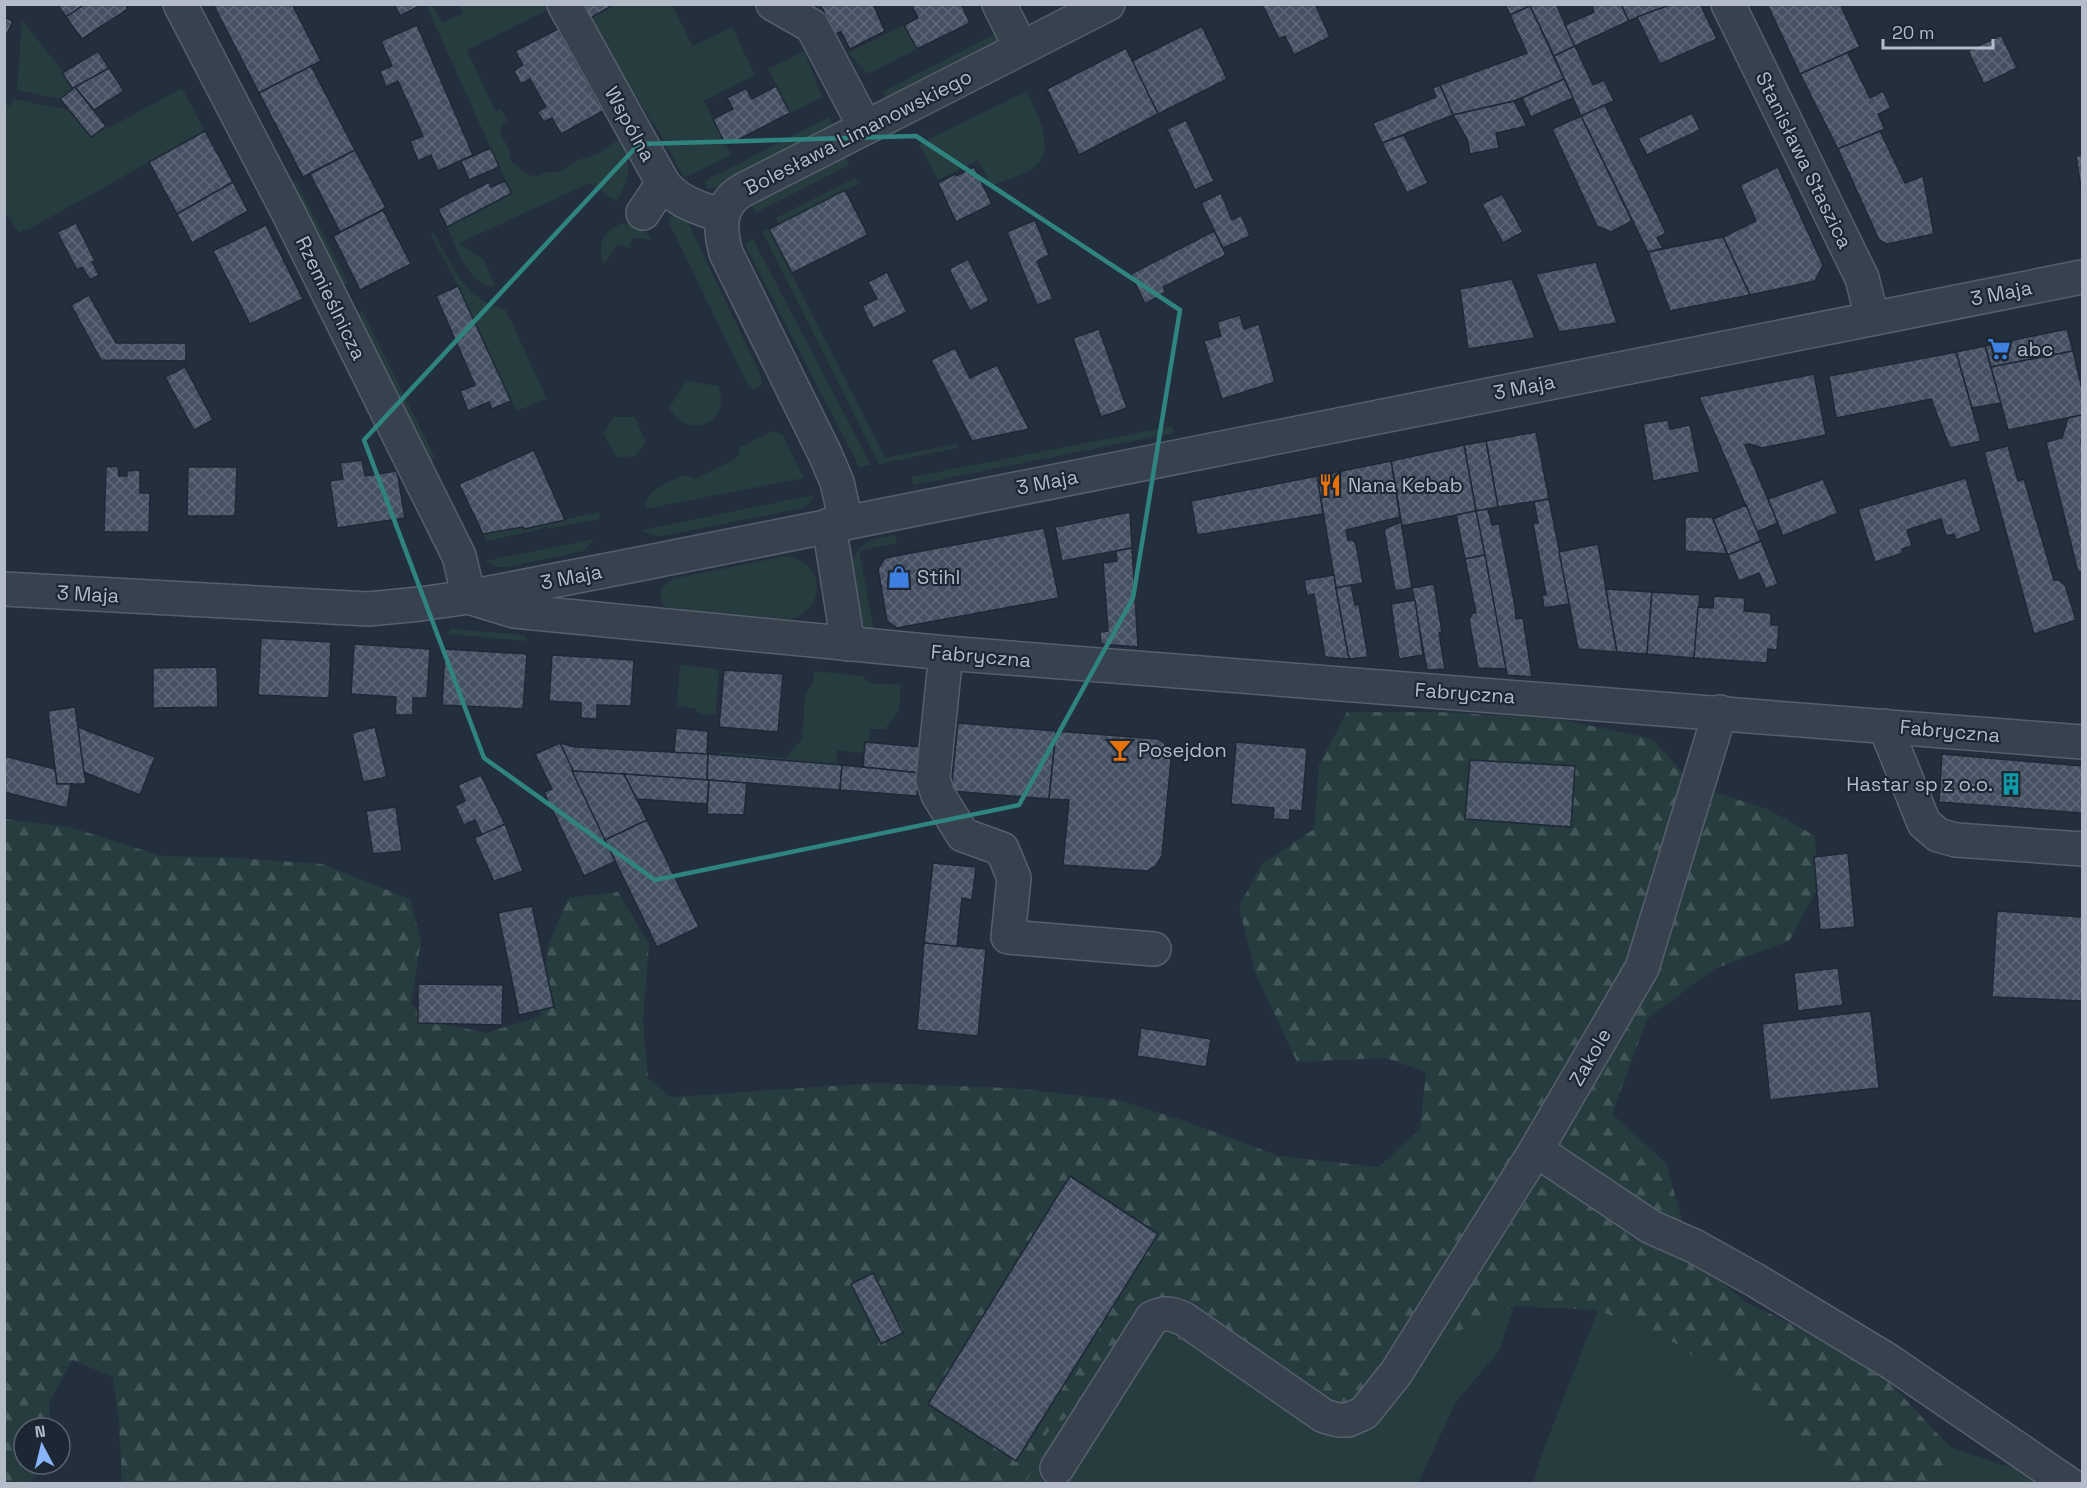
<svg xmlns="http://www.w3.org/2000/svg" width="2087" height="1488" font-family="'Space Grotesk',sans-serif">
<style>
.green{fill:#263c3f}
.forest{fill:url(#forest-firs)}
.building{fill:url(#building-cross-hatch);stroke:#1f2835;stroke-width:1.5}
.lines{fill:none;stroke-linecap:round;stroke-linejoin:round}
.minor-casing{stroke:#565f6c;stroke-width:36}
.minor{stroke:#38414e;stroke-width:33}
.marked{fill:none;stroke:#308480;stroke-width:4.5;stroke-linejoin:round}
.labels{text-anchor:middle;stroke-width:4.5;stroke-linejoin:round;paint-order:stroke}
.street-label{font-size:20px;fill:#b4bcc9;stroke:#1d2633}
.poi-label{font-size:20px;fill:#b4bcc9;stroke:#1d2633;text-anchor:start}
</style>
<defs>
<pattern id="forest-firs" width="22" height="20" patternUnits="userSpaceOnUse" patternTransform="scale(1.5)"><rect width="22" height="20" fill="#263c3f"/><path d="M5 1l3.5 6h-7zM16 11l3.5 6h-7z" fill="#435659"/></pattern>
<pattern id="building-cross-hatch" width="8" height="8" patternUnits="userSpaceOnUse" patternTransform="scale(1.5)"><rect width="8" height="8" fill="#455162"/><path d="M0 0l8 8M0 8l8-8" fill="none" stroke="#5d6877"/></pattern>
</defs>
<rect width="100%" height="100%" fill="#242f3e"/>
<!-- green -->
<g class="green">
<path d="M432,5L442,23L463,13L459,5H549L551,8L467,50L495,111L501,109L507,121L502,124L500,133L509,149L511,161L529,175L536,176L549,172H560L578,160L598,154L619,139C632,161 632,180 616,201L590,183L459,243L484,260L495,285L492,287C467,282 456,247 447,227L511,193L427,7Z"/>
<polygon points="615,5 672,5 693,46 732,27 755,75 704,101 731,155 684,178 683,176 659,132 587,20"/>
<polygon points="22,20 75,87 60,99 17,90"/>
<polygon points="904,25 917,49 868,74 848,53"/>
<polygon points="995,34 999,41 888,99 882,92"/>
<polygon points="804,51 822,97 790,113 768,69"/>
<polygon points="182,88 205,131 29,229 19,232 5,212 4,104 10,106 13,99 69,110 91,137 106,126 109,128"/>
<path d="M1027,91C1037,115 1060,153 1030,170C1019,177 1004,181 991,185L978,160L938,180L919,144Z"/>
<polygon points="829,117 834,128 733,180 716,188 708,189 705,181"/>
<polygon points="845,157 849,165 755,213 752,206 756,202"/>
<polygon points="855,178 857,182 862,182 779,224 776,218"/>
<polygon points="296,181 348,283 343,285 292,184"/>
<polygon points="674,213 685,216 761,376 762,383 759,387 753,389 748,385 669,223 669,219"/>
<path d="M625,223L641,227L652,239L632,238L629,248L618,244L604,264C595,245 605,227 625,223Z"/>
<polygon points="769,229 885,458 957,444 957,448 879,464 762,231"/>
<path d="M434,233C453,268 465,299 506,310L547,399L516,411L458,286L431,235Z"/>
<polygon points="753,239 871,465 859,467 749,253 745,243"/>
<polygon points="362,311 435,458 430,460 357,314"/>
<path d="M686,381L718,386C733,420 690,443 669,408Z"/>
<polygon points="614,417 635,417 646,443 634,456 617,458 603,433"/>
<polygon points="1172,426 1174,433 913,485 912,477"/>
<path d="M772,431L782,434L804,478L645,509C646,488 668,483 685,475L695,479L737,458L740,447Z"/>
<polygon points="814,495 810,503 803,508 662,536 650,535 642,530"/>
<polygon points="599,512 600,519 548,529 547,526 542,528 542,529 486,541 483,534 523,527 524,529"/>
<path d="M895,535L897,543L859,551L875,636L867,631L862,621L853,563C858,541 875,538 895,535Z"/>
<polygon points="595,539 583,551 508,567 496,567 485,561"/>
<path d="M786,556C824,561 828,605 793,619L672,611C663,606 659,600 661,589L672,579Z"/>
<polygon points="451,629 524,635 528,641 447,634"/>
<polygon points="680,665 719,669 716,713 704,716 696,711 695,708 677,706"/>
<polygon points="814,671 862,676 870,683 901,685 899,711 885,729 870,729 869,742 865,742 863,753 837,750 836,765 719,756 720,752 786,758 802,739 805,694 813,683"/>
<polygon points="1514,1306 1499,1351 1456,1402 1418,1483 1026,1484 1047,1432 1109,1383 1175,1338 1277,1375 1362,1412 1441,1338"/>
<polygon points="1598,1310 1679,1345 1850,1483 1533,1484 1544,1448"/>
<polygon points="1950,1447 2002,1465 2082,1473 2082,1483 1941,1484"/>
</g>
<!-- forest -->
<polygon class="forest" points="1347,712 1439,712 1559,719 1653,739 1693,785 1767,809 1815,836 1818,888 1789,941 1714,969 1647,1019 1612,1114 1666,1163 1692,1256 1744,1301 1870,1362 1950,1447 1941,1483 1850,1483 1679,1345 1598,1310 1514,1306 1441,1339 1362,1412 1277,1375 1175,1338 1109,1383 1048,1432 1026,1483 122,1483 119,1422 113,1377 72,1360 49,1403 51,1428 24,1428 24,1464 45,1464 29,1483 5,1484 5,819 70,827 161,856 237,858 322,864 410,899 421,941 411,1005 444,1024 487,1033 540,1016 548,946 568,898 618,892 649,944 643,1021 648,1078 671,1097 876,1083 1011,1088 1118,1100 1185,1121 1279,1156 1379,1167 1420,1129 1426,1072 1386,1058 1297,1062 1255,972 1239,907 1261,865 1314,829 1319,765"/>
<!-- building -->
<g class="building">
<polygon points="57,4 85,4 66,17"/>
<polygon points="85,4 125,4 128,9 82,39 66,17"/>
<polygon points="213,4 292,4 321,61 259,93"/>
<polygon points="394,4 423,4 400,16"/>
<polygon points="578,4 615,4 587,20"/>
<polygon points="820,4 873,4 885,31 850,49 841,32 835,34"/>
<polygon points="911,4 961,4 970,23 917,49 904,25 918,18"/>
<polygon points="1262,4 1315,4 1330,37 1294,55 1285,36 1279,39"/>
<polygon points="1505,4 1534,4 1510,15"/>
<polygon points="1534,4 1556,4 1575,46 1554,56 1530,6"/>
<polygon points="1596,4 1621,4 1629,21 1575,46 1565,25 1594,12 1592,6"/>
<polygon points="1621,4 1672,4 1629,21"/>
<polygon points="1672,4 1700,4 1717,39 1660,64 1637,17"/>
<polygon points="1767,4 1840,4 1860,47 1800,74"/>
<polygon points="1530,6 1564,79 1514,101 1453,115 1440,85 1527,53 1510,15"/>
<polygon points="4,17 13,21 4,40"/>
<polygon points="417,25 473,155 438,171 431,155 418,161 410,141 423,136 398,81 386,87 380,71 392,66 381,41"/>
<polygon points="1202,26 1227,79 1158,114 1132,61"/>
<polygon points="558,29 603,111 561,134 552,118 544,122 537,112 546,107 530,79 521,84 514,71 523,65 515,51"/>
<polygon points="2001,35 2017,68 1984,84 1968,51"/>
<polygon points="1575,46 1593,85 1604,80 1614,101 1581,116 1554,56"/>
<polygon points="1860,47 1848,53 1870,98 1883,91 1891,108 1878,114 1885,129 1838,149 1800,74"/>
<polygon points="1126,48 1158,114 1079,155 1047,89"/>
<polygon points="98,51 109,68 73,89 62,73"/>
<polygon points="311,66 355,150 303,177 259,93"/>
<polygon points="109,68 124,91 94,110 75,87"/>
<polygon points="1564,79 1573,98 1531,117 1522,98"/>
<polygon points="1440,85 1453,115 1382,143 1373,123 1436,97 1433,88"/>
<polygon points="776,86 790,113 726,146 713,119 733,109 727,98 746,88 752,99"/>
<polygon points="75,87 106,126 91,137 60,99"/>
<polygon points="1514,101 1527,126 1496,133 1499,148 1470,154 1467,139 1453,115"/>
<polygon points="1605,105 1666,233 1657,238 1663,248 1648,252 1581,116"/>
<polygon points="1692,113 1700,130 1647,155 1638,138"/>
<polygon points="1581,116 1632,221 1611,232 1597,226 1552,129"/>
<polygon points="1186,120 1214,181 1195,190 1167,129"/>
<polygon points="205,131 233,182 177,214 149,162"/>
<polygon points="1880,131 1905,183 1923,176 1934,234 1887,244 1879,240 1838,149"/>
<polygon points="1404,135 1428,183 1407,193 1382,143"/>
<polygon points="491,148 499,167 469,180 461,161"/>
<polygon points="355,150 386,208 340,232 310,174"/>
<polygon points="2082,155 2082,194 2076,156"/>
<polygon points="974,167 992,204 956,222 938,183 955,174 956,176"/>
<polygon points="1778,167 1823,265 1815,281 1750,295 1723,237 1756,221 1740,185"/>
<polygon points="505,181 512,193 447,227 438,209 489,182 491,187"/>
<polygon points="233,182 248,211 192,243 177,214"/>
<polygon points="845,190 868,235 792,273 769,229"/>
<polygon points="1221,193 1232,220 1241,215 1250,236 1223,248 1201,203"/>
<polygon points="1502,194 1523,232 1503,243 1482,204"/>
<polygon points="383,210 411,264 360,290 333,236"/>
<polygon points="1035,220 1049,255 1037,261 1053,299 1037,305 1007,232"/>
<polygon points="76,223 95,261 92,262 99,275 90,280 82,267 77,270 57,232"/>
<polygon points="266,225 303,299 250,324 213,251"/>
<polygon points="1214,231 1226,255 1163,287 1166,292 1145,304 1131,274"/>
<polygon points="1723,237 1750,295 1670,311 1648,252"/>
<polygon points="968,259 989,301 970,311 949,269"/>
<polygon points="1596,262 1617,323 1559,332 1536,274"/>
<polygon points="887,272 907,312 873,328 862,306 877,299 868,282"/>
<polygon points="1512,279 1535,338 1468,349 1460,289"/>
<polygon points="458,286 511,401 492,409 489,402 468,411 460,391 475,385 436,296"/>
<polygon points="89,295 116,343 186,343 186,361 101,360 71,305"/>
<polygon points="1240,315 1244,329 1259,324 1275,382 1222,399 1204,341 1221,336 1217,322"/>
<polygon points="1099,329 1127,408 1101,417 1073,338"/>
<polygon points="2067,329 2073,351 1991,367 1985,346"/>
<polygon points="1985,346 2001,403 1972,408 1956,352"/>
<polygon points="955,348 970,378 997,365 1029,429 972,441 931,360"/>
<polygon points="2073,351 2082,389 2082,415 2008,430 1991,367"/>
<polygon points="1956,352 1981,441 1950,448 1931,399 1836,418 1829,376"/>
<polygon points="185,367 213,420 194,430 165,377"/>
<polygon points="1814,374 1826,435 1762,448 1750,444 1745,445 1778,523 1757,532 1699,397"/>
<polygon points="2082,415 2082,438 2081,439 2082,446 2082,571 2078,572 2046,442 2062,438 2068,418"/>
<polygon points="1668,420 1670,429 1690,425 1700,472 1653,481 1643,424"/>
<polygon points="1536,432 1549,499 1498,507 1486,441"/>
<polygon points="1486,441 1498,507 1476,511 1464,445"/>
<polygon points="1464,445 1476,511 1402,526 1391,461"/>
<polygon points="2008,446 2018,481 2024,479 2054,580 2058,580 2065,585 2076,620 2034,634 1984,452"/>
<polygon points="534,450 565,520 524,529 523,527 483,534 459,484"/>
<polygon points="362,460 365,476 397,471 405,518 337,528 330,481 343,479 340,463"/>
<polygon points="1391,461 1400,517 1346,530 1348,540 1353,540 1356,544 1363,583 1336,588 1317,476"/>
<polygon points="118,466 119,476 127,476 127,471 140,470 140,493 150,493 149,532 104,532 106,467"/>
<polygon points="188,467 237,467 235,516 187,516"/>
<polygon points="1317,476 1323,514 1197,535 1191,501"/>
<polygon points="1966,478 1981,531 1956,540 1954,534 1946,536 1941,519 1907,530 1912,546 1902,549 1903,553 1875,562 1858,509"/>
<polygon points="1823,479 1838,513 1783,536 1768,499"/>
<polygon points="1549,499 1570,604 1544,608 1542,595 1546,595 1533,523 1538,523 1534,502"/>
<polygon points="1746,505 1761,541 1728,555 1713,519"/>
<polygon points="1488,509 1492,525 1499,524 1515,606 1516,619 1523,618 1532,677 1507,675 1476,511"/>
<polygon points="1476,511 1485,555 1465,559 1456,515"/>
<polygon points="1130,512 1132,548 1062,561 1055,527"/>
<polygon points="1685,517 1712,517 1727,554 1685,551"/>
<polygon points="1401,522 1412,588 1395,591 1384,529"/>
<polygon points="1044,528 1059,598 897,628 887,621 878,569 885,558"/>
<polygon points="1761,541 1778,584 1766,589 1759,573 1739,581 1728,555"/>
<polygon points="1598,544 1606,589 1617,652 1578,649 1559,552"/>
<polygon points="1132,548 1138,647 1101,644 1100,632 1108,631 1103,563 1117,561 1116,551"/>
<polygon points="1485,555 1506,669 1478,668 1469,620 1473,613 1476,613 1465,559"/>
<polygon points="1334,575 1336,588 1349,659 1325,657 1314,594 1307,596 1304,580"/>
<polygon points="1434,584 1442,632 1439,633 1445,669 1427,670 1412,588"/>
<polygon points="1351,585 1355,605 1359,604 1368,657 1349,659 1336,588"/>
<polygon points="1606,589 1652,592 1647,654 1617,652"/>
<polygon points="1652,592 1700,595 1694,658 1647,654"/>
<polygon points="1714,596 1745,598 1744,611 1771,613 1771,625 1779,625 1777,650 1768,649 1767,663 1694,658 1698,607 1713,608"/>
<polygon points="1415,600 1423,655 1399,659 1391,604"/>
<polygon points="261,638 331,642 329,698 258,695"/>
<polygon points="354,644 430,649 427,698 413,698 413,715 395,715 396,697 351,694"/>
<polygon points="445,649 527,654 523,709 442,705"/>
<polygon points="552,655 634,660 631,706 597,705 597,719 581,718 581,703 549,701"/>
<polygon points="217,667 218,707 153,708 153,668"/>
<polygon points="724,670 783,674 778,732 719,727"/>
<polygon points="75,707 86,784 57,784 48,711"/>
<polygon points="958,723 1056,731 1049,799 951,791"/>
<polygon points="78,727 155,757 140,795 84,772"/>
<polygon points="375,727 387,777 363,782 352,733"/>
<polygon points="676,728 708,731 707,755 674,753"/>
<polygon points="1056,731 1158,739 1164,743 1170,751 1171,760 1162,855 1156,866 1147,871 1063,865 1069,800 1049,799"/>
<polygon points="865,742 922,747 920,773 863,767"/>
<polygon points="1236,742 1307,748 1302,811 1290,810 1290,820 1273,819 1274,808 1231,804"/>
<polygon points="560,743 575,747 708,754 707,780 572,771"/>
<polygon points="560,743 616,861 584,876 544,792 552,789 535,754"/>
<polygon points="708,754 842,765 840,790 707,780"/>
<polygon points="1942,754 2082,766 2082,813 1939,802"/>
<polygon points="4,756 55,769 57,784 71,784 67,808 4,792"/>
<polygon points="1470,760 1575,766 1571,827 1465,819"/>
<polygon points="842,765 920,773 917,796 840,790"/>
<polygon points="572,771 624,774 647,820 605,840"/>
<polygon points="624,774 709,780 707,804 637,799"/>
<polygon points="481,775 505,824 482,835 475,820 464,825 455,806 465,801 458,785"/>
<polygon points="709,780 747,783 744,815 707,814"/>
<polygon points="396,807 402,851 373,854 366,811"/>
<polygon points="647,820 699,927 657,947 605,840"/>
<polygon points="505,824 523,871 494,881 474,838"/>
<polygon points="1848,853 1855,927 1820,930 1814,857"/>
<polygon points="933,863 976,867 972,900 962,898 957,947 924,943"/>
<polygon points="532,906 554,1007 519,1015 498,913"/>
<polygon points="1997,911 2082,917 2082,1001 1992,997"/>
<polygon points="924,943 986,949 978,1036 917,1030"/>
<polygon points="1838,968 1843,1005 1798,1011 1794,973"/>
<polygon points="418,984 503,985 502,1025 418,1023"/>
<polygon points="1871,1011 1879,1088 1770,1100 1762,1024"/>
<polygon points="1141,1028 1211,1039 1206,1067 1137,1056"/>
<polygon points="1070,1176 1158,1234 1016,1461 928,1404"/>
<polygon points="873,1273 903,1333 881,1344 851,1284"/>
</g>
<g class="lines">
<!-- minor casing -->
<g class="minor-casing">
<g id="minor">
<polyline points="180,4 289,214 459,556 469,597"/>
<path d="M564,4L663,183C678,203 700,208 722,216"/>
<polyline points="773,4 812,26 865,127"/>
<polyline points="999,4 1021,48"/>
<polyline points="1728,4 1862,278 1872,318"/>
<polyline points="643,213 663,183"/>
<path d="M846,522L837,482L825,454L726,253C719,228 718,204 743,190L1108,4"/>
<polyline points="829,525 848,644"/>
<polyline points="4,589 368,609 420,604 469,597 629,566 2082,277"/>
<polyline points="472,598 514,611 946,653 2082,742"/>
<polyline points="946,653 933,779 938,795 963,835 1002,849 1014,878 1008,937 1154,949"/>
<polyline points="1885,726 1924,823 1938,835 1956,840 2082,849"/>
<polyline points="1536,1150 1651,1227 1694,1246 1755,1280 1889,1361 2069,1484"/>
<path d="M1057,1468L1152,1318C1164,1312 1171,1313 1184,1319L1324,1416L1338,1420H1348L1364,1413L1396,1373L1536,1150L1642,968L1720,712"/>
</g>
</g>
<!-- minor -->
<use href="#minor" class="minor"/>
</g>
<!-- marked area -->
<path class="marked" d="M916,136L1180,310L1133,598L1019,805L655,880L484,758L364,440L639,144Z"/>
<!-- icons -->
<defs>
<g id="supermarket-bare" transform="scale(1.8)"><path d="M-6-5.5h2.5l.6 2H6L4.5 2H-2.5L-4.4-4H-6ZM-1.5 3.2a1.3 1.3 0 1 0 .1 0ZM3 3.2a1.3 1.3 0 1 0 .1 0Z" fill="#3f7fe0" stroke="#1d2633" stroke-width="2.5" paint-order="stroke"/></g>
<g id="restaurant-bare" transform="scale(1.8)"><path d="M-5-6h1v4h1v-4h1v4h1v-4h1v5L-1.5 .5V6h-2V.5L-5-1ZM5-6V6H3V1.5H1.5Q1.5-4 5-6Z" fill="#e8710a" stroke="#1d2633" stroke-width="2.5" paint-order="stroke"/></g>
<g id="shop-bare" transform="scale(1.8)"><path d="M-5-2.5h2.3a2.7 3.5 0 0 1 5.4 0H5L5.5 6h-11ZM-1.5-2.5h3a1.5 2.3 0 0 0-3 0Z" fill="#3f7fe0" stroke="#1d2633" stroke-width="2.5" paint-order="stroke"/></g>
<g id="bar-bare" transform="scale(1.8)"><path d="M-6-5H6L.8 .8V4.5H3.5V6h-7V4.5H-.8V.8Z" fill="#e8710a" stroke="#1d2633" stroke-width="2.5" paint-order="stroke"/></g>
<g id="building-bare" transform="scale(1.8)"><path d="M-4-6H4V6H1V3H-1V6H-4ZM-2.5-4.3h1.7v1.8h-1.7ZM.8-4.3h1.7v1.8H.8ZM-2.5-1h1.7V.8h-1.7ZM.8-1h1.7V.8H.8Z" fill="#0f9aa8" stroke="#1d2633" stroke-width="2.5" paint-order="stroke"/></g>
</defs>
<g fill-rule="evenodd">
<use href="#supermarket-bare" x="1999" y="349"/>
<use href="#restaurant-bare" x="1330" y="485"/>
<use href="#shop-bare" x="899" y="577"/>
<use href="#bar-bare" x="1120" y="750"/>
<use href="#building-bare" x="2011" y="784"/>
</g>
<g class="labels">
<!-- street labels -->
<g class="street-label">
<text transform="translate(630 124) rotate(61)" y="7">Wspólna</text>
<text transform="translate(858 132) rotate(-27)" y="7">Bolesława Limanowskiego</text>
<text transform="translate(1804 160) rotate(64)" y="7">Stanisława Staszica</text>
<text transform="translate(2001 293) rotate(-11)" y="7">3 Maja</text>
<text transform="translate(331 298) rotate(64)" y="7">Rzemieślnicza</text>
<text transform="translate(1524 387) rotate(-11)" y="7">3 Maja</text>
<text transform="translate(1047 482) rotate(-11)" y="7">3 Maja</text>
<text transform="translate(571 577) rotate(-11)" y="7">3 Maja</text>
<text transform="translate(88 594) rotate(3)" y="7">3 Maja</text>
<text transform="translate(981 656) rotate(5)" y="7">Fabryczna</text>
<text transform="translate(1465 693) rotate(4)" y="7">Fabryczna</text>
<text transform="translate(1950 731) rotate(5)" y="7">Fabryczna</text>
<text transform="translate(1590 1057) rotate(-60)" y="7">Zakole</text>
</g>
<!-- poi labels -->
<g class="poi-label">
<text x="2017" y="356">abc</text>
<text x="1348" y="492">Nana Kebab</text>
<text x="917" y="584">Stihl</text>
<text x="1138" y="757">Posejdon</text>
<text x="1993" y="791" text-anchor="end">Hastar sp z o.o.</text>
</g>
</g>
<!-- border -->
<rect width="2087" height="1488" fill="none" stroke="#b4bcc9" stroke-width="12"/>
<!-- north arrow -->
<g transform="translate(42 1446) rotate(353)"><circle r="28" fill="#1d2633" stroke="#59626f" stroke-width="1.5"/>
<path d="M0-4.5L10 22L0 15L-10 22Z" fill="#8ab4f8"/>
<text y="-9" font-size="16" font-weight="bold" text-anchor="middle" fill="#b4bcc9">N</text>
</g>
<!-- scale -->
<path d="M1883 39v9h110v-9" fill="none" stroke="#b4bcc9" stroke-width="3"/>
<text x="1892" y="39" font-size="18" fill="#b4bcc9" stroke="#1d2633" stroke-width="4.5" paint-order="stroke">20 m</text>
</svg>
